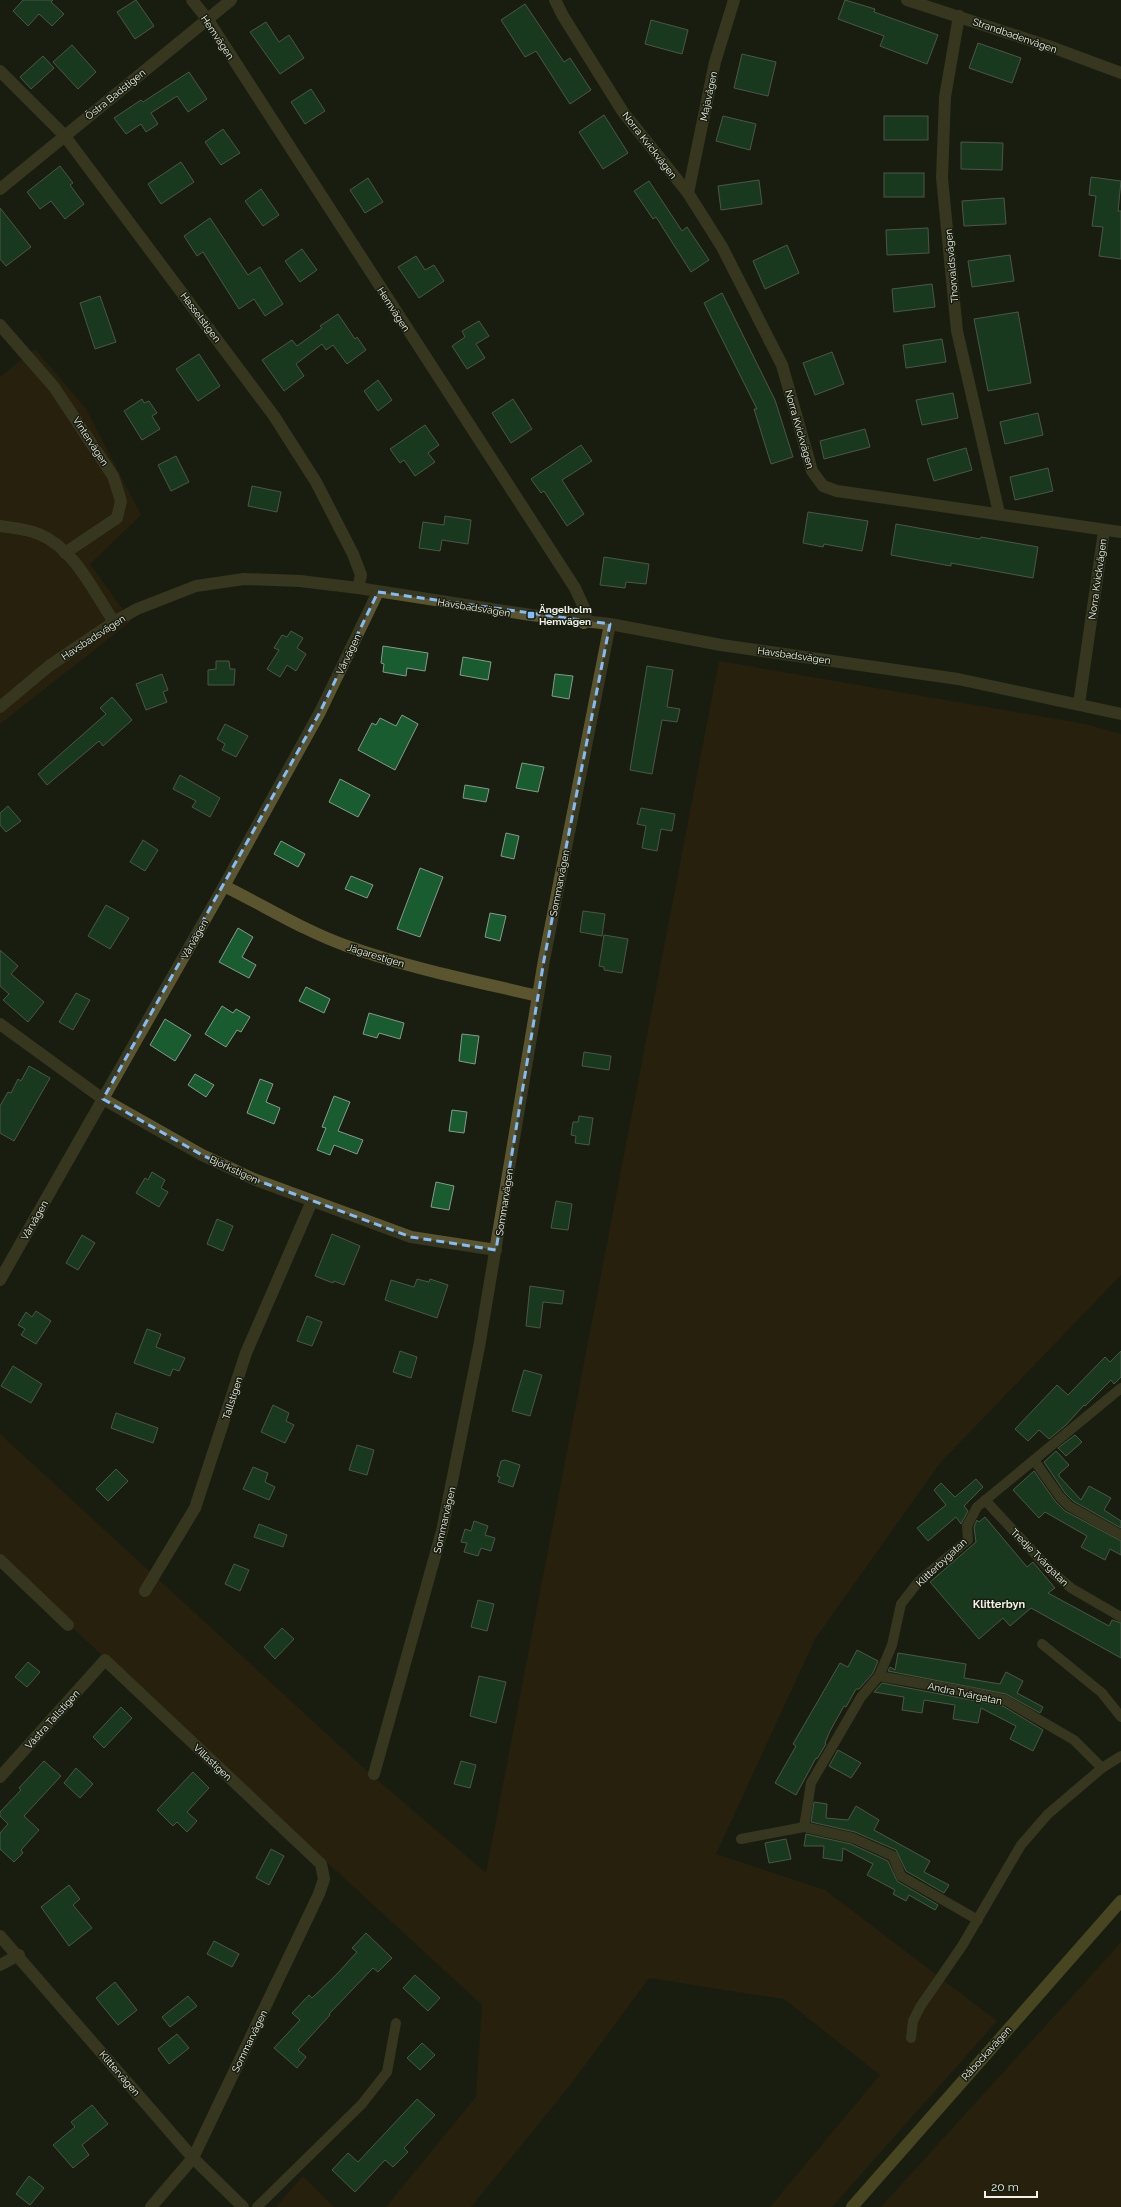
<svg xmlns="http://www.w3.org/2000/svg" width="1121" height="2207" font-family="Raleway,sans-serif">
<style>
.green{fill:#362407}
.building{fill:#185c2f;stroke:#88998b}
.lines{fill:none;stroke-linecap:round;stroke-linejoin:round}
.lane{stroke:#5b552f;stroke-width:10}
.street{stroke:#5b552f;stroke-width:12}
.secondary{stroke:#807535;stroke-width:12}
.marked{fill:none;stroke:#83bcfb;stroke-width:3;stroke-dasharray:8 5;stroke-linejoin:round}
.poi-dot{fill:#83bcfb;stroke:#191e10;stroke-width:1.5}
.labels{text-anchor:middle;stroke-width:3;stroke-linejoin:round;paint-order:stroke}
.street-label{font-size:10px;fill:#eef2e8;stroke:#191e10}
.poi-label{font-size:10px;font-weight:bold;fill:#eef2e8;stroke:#191e10;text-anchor:start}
.neighbourhood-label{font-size:11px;font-weight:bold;fill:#eef2e8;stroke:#191e10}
</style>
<rect width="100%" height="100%" fill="#191e10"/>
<!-- green -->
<g class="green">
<polygon points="35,349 86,409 141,515 90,564 131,621 0,724 0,377"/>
<polygon points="719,661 1085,724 1121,734 1121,1275 940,1463 815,1639 716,1854 825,1890 997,2021 832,2207 770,2207 880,2075 784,1999 649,1978 571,2084 471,2207 386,2207 476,2097 482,2005 0,1561 0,1434 367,1771 486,1873"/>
<polygon points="1121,1942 1121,2207 881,2207 1108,1957"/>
<polygon points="303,2176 334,2207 276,2207"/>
</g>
<!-- building -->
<g class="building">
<polygon points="23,0 53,0 51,2 64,14 52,26 39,14 28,26 13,11"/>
<polygon points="136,0 154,26 135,39 117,12"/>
<polygon points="845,0 875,9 874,12 938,35 927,64 880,46 884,36 838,19"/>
<polygon points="525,4 564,62 570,58 591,90 570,104 536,51 525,57 501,20"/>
<polygon points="651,20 688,30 682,54 645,44"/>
<polygon points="266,22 279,42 289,35 304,58 280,74 250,32"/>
<polygon points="978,43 1021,58 1012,83 969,68"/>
<polygon points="72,45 96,72 78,89 53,62"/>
<polygon points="742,54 776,62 768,96 734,88"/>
<polygon points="43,56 54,68 31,89 20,77"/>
<polygon points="189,72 207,99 188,112 177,96 151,113 158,124 146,132 141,124 126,134 114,118 141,100 143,102"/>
<polygon points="311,89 325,111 305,124 291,102"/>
<polygon points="604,115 628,153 603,169 579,132"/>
<polygon points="723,116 756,124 750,150 716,141"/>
<rect x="884" y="116" width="44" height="24"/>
<polygon points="223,129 240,153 221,165 205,142"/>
<polygon points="961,142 1003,143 1002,170 961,169"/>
<polygon points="181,162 194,182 161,204 148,184"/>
<polygon points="60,166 73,183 70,185 84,204 65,219 51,201 40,209 27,192"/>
<rect x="884" y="173" width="40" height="24"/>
<polygon points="1091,177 1121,181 1118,211 1121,211 1121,259 1099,256 1103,227 1092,226 1096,196 1089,195"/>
<polygon points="368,178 383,202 365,213 350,190"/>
<polygon points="759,180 762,204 721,210 718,186"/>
<polygon points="649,181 682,231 687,227 709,260 691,272 656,217 653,219 634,191"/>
<polygon points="261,189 279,215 263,226 245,201"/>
<polygon points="1004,198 1006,224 964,226 962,201"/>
<polygon points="0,208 31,247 6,266 0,259"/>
<polygon points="210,218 248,275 260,267 283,304 265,316 254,299 239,309 203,252 197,256 184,236"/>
<polygon points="928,228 929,253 887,255 886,230"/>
<polygon points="787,245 799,273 765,289 753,261"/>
<polygon points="302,249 317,270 300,282 285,261"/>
<polygon points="1010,255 1014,281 972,287 968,261"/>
<polygon points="416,256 425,270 434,265 444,281 419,298 398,267"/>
<polygon points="932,284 935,307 894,312 892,289"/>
<polygon points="722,293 775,400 793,457 771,464 754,409 757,409 704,303"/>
<polygon points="100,296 116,342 95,349 80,303"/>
<polygon points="1018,312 1031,383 988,391 974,319"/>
<polygon points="338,314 355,339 357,337 366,350 347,364 333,345 326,350 322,344 296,364 304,376 284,391 262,360 292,340 297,346 322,328 320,326"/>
<polygon points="479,321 489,336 476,344 485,358 467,369 452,346 465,337 462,331"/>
<polygon points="942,339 946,362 906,368 903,345"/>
<polygon points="832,352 844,384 815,395 803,363"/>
<polygon points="199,354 220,386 198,401 176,369"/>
<polygon points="378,380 392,400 378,411 364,391"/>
<polygon points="953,393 958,418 922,425 916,400"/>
<polygon points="142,399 144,403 149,401 157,413 152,416 160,429 142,440 124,411"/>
<polygon points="513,399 532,429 511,443 492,413"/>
<polygon points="1038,413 1043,435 1005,444 1000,422"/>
<polygon points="425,425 439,445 428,453 435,462 415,476 404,460 400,463 390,449"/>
<polygon points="865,429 870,447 824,459 820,441"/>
<polygon points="581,445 592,461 562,480 584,514 567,526 544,491 541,493 531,479"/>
<polygon points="966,448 972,470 934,481 927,459"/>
<polygon points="176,456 189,482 171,491 158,465"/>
<polygon points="1048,468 1053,491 1015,500 1010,477"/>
<polygon points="252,486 281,492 277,512 248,506"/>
<polygon points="808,512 868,521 862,551 824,544 823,547 803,543"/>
<polygon points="445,516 471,520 468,544 442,540 440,551 419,548 423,522 444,525"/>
<polygon points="896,524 980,539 981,537 1038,547 1033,578 951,563 951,566 891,555"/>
<polygon points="604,557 649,564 646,584 626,582 625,588 600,585"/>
<polygon points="291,631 303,638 297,648 306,654 296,671 287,665 280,677 267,669 279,650 274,648 282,635 287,637"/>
<polygon points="383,646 428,653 425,671 407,668 406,676 383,672 384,664 381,663"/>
<polygon points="463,657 491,662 488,680 460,675"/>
<polygon points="216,661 229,661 230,669 235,669 234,685 208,685 208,670 216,669"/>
<polygon points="647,666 673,670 667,707 680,709 677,722 662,720 652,774 630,770"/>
<polygon points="162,674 168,690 163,692 167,702 146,710 136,684"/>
<polygon points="555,674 573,676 569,699 552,696"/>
<polygon points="112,697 132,720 103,746 99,741 47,785 38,774 106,714 100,708"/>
<polygon points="402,715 418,724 395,770 358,750 372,723 376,725 380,718 396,726"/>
<polygon points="225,724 248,736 236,757 222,750 225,744 217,739"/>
<polygon points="522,763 544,767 538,792 516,788"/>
<polygon points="180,775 220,798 210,817 192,807 196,801 173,789"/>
<polygon points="340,779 370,795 358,817 329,802"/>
<polygon points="465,785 489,789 486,802 463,798"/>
<polygon points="8,806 21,821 6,832 0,825 0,813"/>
<polygon points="641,808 675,814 672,831 661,829 657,851 642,848 646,826 637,824"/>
<polygon points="506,833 519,836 514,859 501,856"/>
<polygon points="143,840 158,850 145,871 130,862"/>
<polygon points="281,841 305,854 298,867 274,854"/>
<polygon points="420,868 443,877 420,937 397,929"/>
<polygon points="351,876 373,885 367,898 345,889"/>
<polygon points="106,905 129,918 110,949 88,936"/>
<polygon points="583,911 605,914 602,936 580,932"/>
<polygon points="490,913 506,916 500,941 485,937"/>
<polygon points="238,928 253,937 242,957 256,965 249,978 219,962"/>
<polygon points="604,935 628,939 622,973 604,970 604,967 599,966"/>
<polygon points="0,950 18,966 11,974 44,1002 28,1022 3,1000 9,994 0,986"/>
<polygon points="306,987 330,999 324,1013 299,1001"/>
<polygon points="76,993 90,1000 73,1030 59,1022"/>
<polygon points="222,1006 233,1013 236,1009 250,1017 241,1032 237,1030 226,1047 205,1034"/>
<polygon points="369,1013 404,1023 400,1039 379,1033 377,1038 363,1034"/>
<polygon points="165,1019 191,1035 175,1061 150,1045"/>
<polygon points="462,1034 479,1036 475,1064 459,1061"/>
<polygon points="584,1052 611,1056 609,1070 582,1066"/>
<polygon points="29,1066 50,1078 14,1141 0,1133 0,1106 8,1092 11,1093 18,1079 21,1081"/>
<polygon points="195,1074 214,1085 206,1097 188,1085"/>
<polygon points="260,1079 273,1084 266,1102 280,1108 274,1124 247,1113"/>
<polygon points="334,1096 350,1102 338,1131 363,1140 357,1154 334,1145 330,1155 317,1150 326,1128 322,1127"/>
<polygon points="452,1110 467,1112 464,1133 449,1131"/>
<polygon points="579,1116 593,1118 589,1145 575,1143 576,1136 571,1135 573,1122 578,1122"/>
<polygon points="152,1172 165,1180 161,1188 168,1192 159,1207 136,1193 145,1178 148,1180"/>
<polygon points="436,1182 454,1186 449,1210 431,1207"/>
<polygon points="556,1201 572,1204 568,1230 551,1228"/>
<polygon points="217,1219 233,1226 223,1251 207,1244"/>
<polygon points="332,1234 360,1246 344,1285 334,1281 333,1283 315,1276"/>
<polygon points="82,1235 95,1243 78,1270 66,1263"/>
<polygon points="417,1279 429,1282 430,1279 448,1285 437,1318 385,1300 391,1280 414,1287"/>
<polygon points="530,1286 564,1291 562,1304 543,1302 540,1328 526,1326"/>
<polygon points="36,1311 51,1321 36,1344 21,1335 25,1329 18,1325 26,1312 32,1317"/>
<polygon points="307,1316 322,1322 312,1346 297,1341"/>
<polygon points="147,1329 161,1334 156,1347 185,1358 179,1371 173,1369 170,1376 134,1363"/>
<polygon points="400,1351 417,1357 411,1378 393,1372"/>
<polygon points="1121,1351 1121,1377 1114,1384 1111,1380 1085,1406 1084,1405 1066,1425 1049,1439 1039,1430 1028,1441 1015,1429 1057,1385 1068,1395 1105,1357 1110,1362"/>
<polygon points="13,1366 42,1384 31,1403 1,1386"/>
<polygon points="524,1370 542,1375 530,1416 512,1411"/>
<polygon points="273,1405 289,1413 286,1421 294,1425 285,1443 261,1432"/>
<polygon points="116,1413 158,1428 153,1443 111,1428"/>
<polygon points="1075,1435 1082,1442 1066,1456 1058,1448"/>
<polygon points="357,1445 374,1450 367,1475 349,1470"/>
<polygon points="1056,1451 1069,1465 1059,1474 1059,1476 1081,1500 1089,1486 1111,1498 1104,1510 1121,1521 1121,1528 1073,1501 1065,1493 1044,1462"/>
<polygon points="505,1460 520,1465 513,1487 498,1482 500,1477 497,1476 501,1461"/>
<polygon points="253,1467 268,1473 265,1482 275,1487 269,1500 243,1489"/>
<polygon points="116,1469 128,1481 108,1501 96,1489"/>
<polygon points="1034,1471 1055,1501 1065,1511 1121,1541 1121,1555 1110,1549 1105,1560 1081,1547 1087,1536 1045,1512 1039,1518 1013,1490"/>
<polygon points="976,1479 983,1487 964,1506 968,1511 961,1524 956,1517 928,1541 917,1528 946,1505 934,1490 941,1483 955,1497"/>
<polygon points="985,1517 1027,1567 1033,1562 1055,1588 1048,1593 1109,1626 1112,1620 1121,1623 1121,1658 1031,1608 1010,1626 1003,1618 979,1639 930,1582 976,1542 974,1527 977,1520 979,1522"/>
<polygon points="474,1521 488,1526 485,1535 495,1538 491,1551 481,1548 478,1556 464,1552 467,1543 461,1542 465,1529 471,1531"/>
<polygon points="259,1524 287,1535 283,1547 254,1537"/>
<polygon points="234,1564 249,1570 240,1591 225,1584"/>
<polygon points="478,1600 494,1604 487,1631 471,1627"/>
<polygon points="282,1628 294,1639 275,1659 264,1647"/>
<polygon points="857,1650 878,1661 873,1673 859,1689 856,1689 846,1707 844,1706 830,1731 825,1743 826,1744 817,1759 816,1758 796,1795 775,1783 796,1746 793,1744 840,1663 848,1667"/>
<polygon points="898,1653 966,1664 964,1678 1000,1684 1006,1672 1023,1681 1017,1693 1043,1707 1040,1713 1006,1694 888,1671 890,1667 895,1670"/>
<polygon points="28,1662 40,1672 27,1687 15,1677"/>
<polygon points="479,1676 506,1682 496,1723 470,1716"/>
<polygon points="882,1683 1003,1706 1043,1730 1033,1751 1010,1739 1016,1726 981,1708 978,1723 953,1719 955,1705 924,1700 922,1713 902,1710 904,1697 874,1692"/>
<polygon points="121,1707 132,1718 104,1748 93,1737"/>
<polygon points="838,1750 861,1763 851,1778 829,1766"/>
<polygon points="44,1761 61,1776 24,1816 39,1830 21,1850 23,1853 14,1862 0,1849 0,1833 8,1824 0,1816 0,1812 21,1790 19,1788"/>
<polygon points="461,1761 476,1765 470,1788 454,1784"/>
<polygon points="76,1768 93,1784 80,1798 64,1783"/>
<polygon points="193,1772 209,1788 187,1812 197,1821 187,1832 177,1822 173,1826 157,1810"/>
<polygon points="814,1802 827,1804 826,1818 848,1820 856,1806 879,1820 874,1830 930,1861 924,1872 949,1885 944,1893 906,1871 896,1850 855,1832 811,1822"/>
<polygon points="806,1834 851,1844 888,1861 897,1881 938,1905 935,1910 909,1895 906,1901 893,1894 895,1890 867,1875 873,1864 843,1848 842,1861 823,1858 824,1846 804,1846"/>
<polygon points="786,1839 791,1859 769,1863 765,1843"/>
<polygon points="271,1849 284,1856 269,1885 256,1878"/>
<polygon points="69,1885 80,1899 73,1905 92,1928 69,1946 41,1907"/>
<polygon points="366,1933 392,1958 378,1972 373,1968 329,2014 330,2015 298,2050 306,2057 297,2068 274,2048 300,2020 292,2013 309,1995 312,1998 336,1975 357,1952 352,1948"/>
<polygon points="214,1941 239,1954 232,1967 207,1954"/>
<polygon points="415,1975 440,1998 428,2011 403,1988"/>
<polygon points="115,1982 137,2010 118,2025 96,1998"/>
<polygon points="188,1996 197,2006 170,2027 162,2017"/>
<polygon points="177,2034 189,2048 169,2064 158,2049"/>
<polygon points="422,2043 435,2055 420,2070 407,2058"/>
<polygon points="417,2099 435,2115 404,2148 408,2152 393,2167 385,2160 355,2192 332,2170 348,2153 358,2162"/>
<polygon points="92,2105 108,2124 82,2145 89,2155 73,2168 53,2145 75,2127 71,2122"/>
<polygon points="29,2176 44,2188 30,2205 16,2194"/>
</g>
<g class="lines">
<!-- lane -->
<g class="lane">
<polyline points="1034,1460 1060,1497 1069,1506 1121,1535"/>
<polyline points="985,1500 1050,1570 1071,1588 1121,1617"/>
<polyline points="1042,1644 1102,1693 1121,1717"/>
<polyline points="879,1676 974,1693 1005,1700 1074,1740 1102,1768"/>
<polyline points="804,1827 811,1783 861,1697 879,1676 892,1645 901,1604 919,1581 968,1540 967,1526 977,1507 1121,1388"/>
<polyline points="741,1839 804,1827 853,1838 893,1856 901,1876 978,1920"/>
<polyline points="911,2038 913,2021 920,2007 962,1946 1021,1845 1048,1814 1102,1768 1121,1756"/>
<polyline points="257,2207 362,2104 387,2072 396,2023"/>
</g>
<!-- street -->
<g class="street">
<polyline points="192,0 208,20 575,588 586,612 584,623"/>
<polyline points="555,0 563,16 623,112 688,193 722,247 782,365 812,471 823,486 837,491 1121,532"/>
<polyline points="907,0 1054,48 1121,73"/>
<polyline points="959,16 945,97 942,178 957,331 999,513"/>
<polyline points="0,71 64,135 274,416 316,482 353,554 361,575 358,588"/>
<polyline points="0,189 231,0"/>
<polyline points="688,193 715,62 734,0"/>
<polyline points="0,325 54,387 113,476 121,501 117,518 65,553"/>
<path d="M0,526C13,528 27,529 39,534C75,549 93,591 114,622"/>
<polyline points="1079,704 1104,531"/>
<polyline points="0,707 49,666 114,622 137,609 196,586 244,579 300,581 358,588 531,615 610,624 721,645 958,679 1121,714"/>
<path d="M224,886C265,906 304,931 347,946C409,968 474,981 538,996"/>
<polyline points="0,1024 103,1099 202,1155 256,1180 411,1237 496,1250"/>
<polyline points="0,1280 224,886 320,712 378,592"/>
<polyline points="0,1560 68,1625"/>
<polyline points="145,1591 195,1508 246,1353 312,1201"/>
<polyline points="374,1774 442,1531 479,1347 544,960 610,624"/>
<polyline points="0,1777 105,1660 321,1864 324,1879 319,1894 193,2158 151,2207"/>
<polyline points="0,1936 193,2158 243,2207"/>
<polyline points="0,1965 19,1955"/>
</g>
<!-- secondary -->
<polyline class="secondary" points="852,2207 1121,1901"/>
</g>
<!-- marked area -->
<path d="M0 0H1121V2207H0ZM378,592L610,624L544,960L496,1250L411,1237L256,1180L202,1155L103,1099L320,712Z" fill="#191e10" fill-opacity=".55" fill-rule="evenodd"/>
<path class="marked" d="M378,592L610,624L544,960L496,1250L411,1237L256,1180L202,1155L103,1099L320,712Z"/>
<!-- markers -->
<rect class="poi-dot" x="527" y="611" width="8" height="8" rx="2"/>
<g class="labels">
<!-- street labels -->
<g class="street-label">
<text transform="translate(1015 35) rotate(19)" y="4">Strandbadenvägen</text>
<text transform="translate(218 37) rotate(56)" y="4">Hemvägen</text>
<text transform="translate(115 94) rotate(-39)" y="4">Östra Badstigen</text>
<text transform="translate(708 96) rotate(-78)" y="4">Majavägen</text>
<text transform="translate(650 145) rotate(52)" y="4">Norra Kvickvägen</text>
<text transform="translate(951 266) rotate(-95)" y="4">Thorvaldsvägen</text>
<text transform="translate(394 309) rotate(57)" y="4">Hemvägen</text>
<text transform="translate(201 317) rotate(53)" y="4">Hasselstigen</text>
<text transform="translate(800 429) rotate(74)" y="4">Norra Kvickvägen</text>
<text transform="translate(91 441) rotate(57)" y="4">Vintervägen</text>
<text transform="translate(1097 579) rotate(-82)" y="4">Norra Kvickvägen</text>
<text transform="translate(474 607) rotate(9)" y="4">Havsbadsvägen</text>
<text transform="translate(93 637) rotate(-33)" y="4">Havsbadsvägen</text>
<text transform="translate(348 654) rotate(-64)" y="4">Vårvägen</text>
<text transform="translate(794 655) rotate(8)" y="4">Havsbadsvägen</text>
<text transform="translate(559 883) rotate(-79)" y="4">Sommarvägen</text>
<text transform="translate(194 939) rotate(-60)" y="4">Vårvägen</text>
<text transform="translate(376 955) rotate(17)" y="4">Jägarestigen</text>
<text transform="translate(234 1169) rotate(25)" y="4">Björkstigen</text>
<text transform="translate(504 1202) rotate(-81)" y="4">Sommarvägen</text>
<text transform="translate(34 1220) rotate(-60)" y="4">Vårvägen</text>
<text transform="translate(232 1398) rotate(-72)" y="4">Tallstigen</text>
<text transform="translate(444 1520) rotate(-77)" y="4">Sommarvägen</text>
<text transform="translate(1040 1557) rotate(45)" y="4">Tredje Tvärgatan</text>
<text transform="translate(941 1562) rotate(-43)" y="4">Klitterbygatan</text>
<text transform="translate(965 1693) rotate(12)" y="4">Andra Tvärgatan</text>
<text transform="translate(52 1719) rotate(-48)" y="4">Västra Tallstigen</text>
<text transform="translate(213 1762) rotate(43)" y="4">Villastigen</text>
<text transform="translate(249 2041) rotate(-64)" y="4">Sommarvägen</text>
<text transform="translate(986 2053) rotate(-48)" y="4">Råbockavägen</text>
<text transform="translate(120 2073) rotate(49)" y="4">Klittervägen</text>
</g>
<!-- poi labels -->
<g class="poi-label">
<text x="539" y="613">Ängelholm<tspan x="539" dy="12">Hemvägen</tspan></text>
</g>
<!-- neighbourhood labels -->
<g class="neighbourhood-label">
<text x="999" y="1608">Klitterbyn</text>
</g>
</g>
<!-- scale -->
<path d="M985 2191v6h52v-6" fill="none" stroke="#eef2e8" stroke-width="2"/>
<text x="991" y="2191" font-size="12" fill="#eef2e8" stroke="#191e10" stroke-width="3" paint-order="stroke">20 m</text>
</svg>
